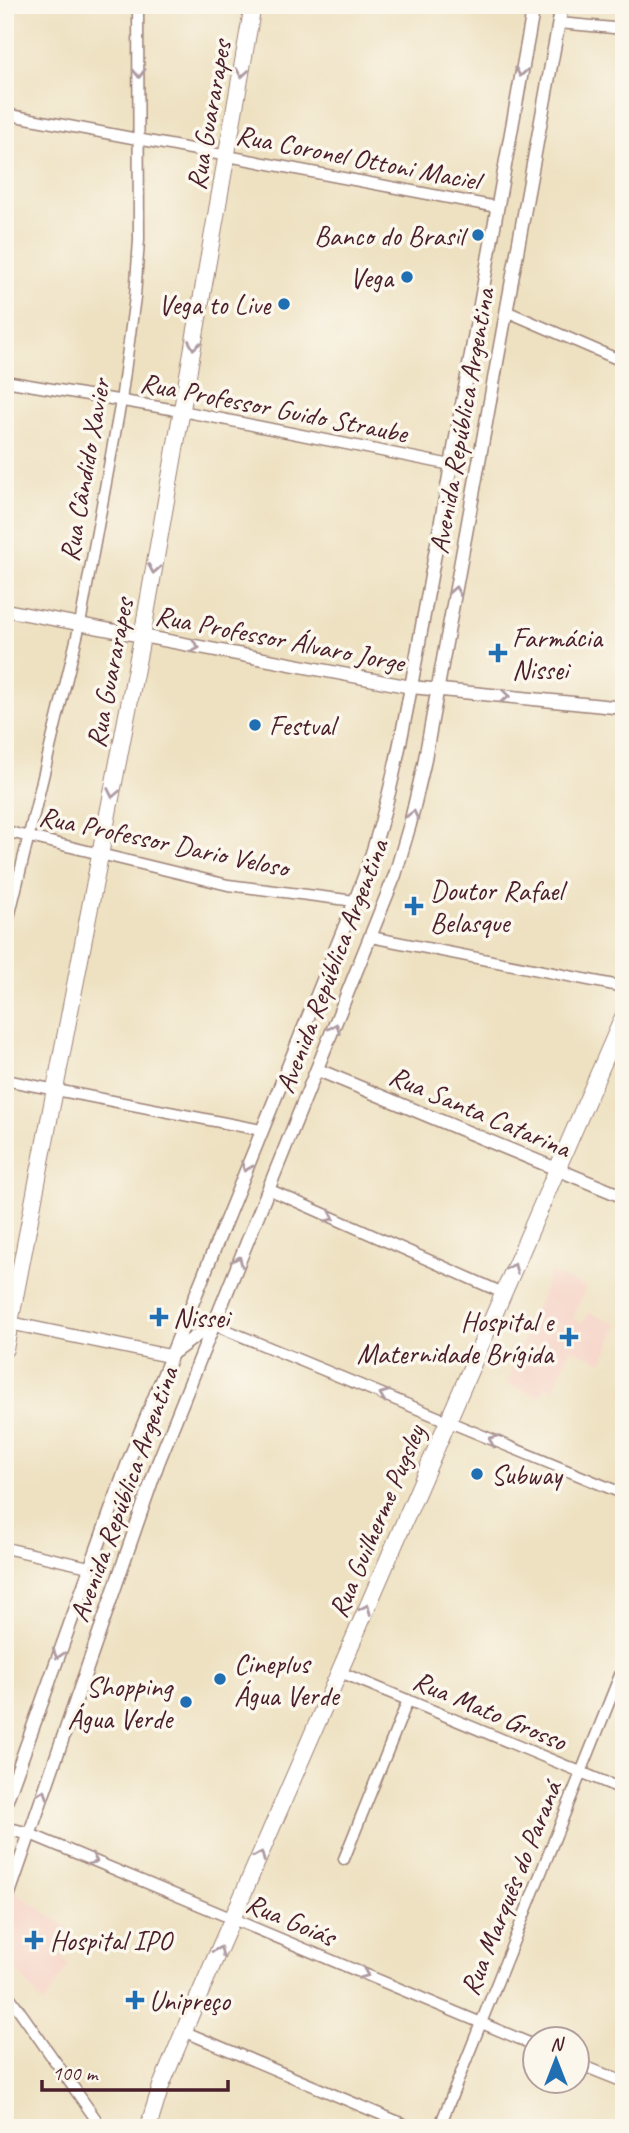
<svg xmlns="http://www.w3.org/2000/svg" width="629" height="2133" font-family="Caveat,sans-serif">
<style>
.built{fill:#f6d1c5}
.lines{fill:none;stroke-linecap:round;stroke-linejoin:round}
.minor-casing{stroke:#9c8076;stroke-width:13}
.tertiary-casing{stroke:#9c8076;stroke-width:15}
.primary-casing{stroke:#9c8076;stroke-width:18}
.minor{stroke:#fff;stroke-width:10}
.tertiary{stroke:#fff;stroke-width:12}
.primary{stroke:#fff;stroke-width:16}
.oneway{stroke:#ae9aa0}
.poi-dot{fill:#1f6fb2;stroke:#fbf7ec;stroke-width:2.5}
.labels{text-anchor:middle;stroke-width:7;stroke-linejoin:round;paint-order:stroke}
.street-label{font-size:28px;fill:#4a1f2b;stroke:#fbf7ec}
.poi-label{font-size:28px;fill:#4a1f2b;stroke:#fbf7ec;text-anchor:start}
</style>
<rect width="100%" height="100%" fill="#fbf7ec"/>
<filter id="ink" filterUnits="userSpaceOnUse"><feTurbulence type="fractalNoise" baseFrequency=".0143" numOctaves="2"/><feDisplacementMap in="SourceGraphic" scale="14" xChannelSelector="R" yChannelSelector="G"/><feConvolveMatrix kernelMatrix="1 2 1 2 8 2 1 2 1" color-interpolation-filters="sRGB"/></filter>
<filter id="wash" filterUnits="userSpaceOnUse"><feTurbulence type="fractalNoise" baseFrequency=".00686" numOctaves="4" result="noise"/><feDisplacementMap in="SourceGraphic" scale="28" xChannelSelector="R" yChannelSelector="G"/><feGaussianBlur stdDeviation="1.57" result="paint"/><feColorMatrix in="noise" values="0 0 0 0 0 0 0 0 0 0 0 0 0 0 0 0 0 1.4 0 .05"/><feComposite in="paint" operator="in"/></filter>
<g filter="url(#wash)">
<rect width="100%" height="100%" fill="#eee1c1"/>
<!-- built -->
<g class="built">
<polygon points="550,1273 586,1287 573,1319 583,1323 588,1312 618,1324 603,1362 570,1349 554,1390 545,1386 540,1397 506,1384"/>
<polygon points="13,1890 68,1928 58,1951 69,1965 43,2005 10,1962 5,1962 5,1917"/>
</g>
</g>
<g filter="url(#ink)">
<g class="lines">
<!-- minor casing -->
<g class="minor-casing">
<g id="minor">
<polyline points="559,23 624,29"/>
<polyline points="5,114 497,207"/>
<polyline points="506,311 624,362"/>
<polyline points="5,381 182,411 451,465"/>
<polyline points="5,831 228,885 355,901"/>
<polyline points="5,934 80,624 121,401 135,297 139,240 138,5"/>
<polyline points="371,937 624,987"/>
<polyline points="5,1080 261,1130"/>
<polyline points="268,1189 503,1293"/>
<polyline points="212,1324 624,1494"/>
<polyline points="5,1548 89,1567"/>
<polyline points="340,1672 624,1790"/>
<polyline points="30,1834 534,2045"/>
<polyline points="344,1859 408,1700"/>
<polyline points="5,1990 102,2128"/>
<polyline points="183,2031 413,2128"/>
<polyline points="576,2063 624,2082"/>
<polyline points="439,2128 624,1665"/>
</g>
</g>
<!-- tertiary casing -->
<g class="tertiary-casing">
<g id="tertiary">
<polyline points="5,610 411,687 624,708"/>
<polyline points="318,1070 624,1197"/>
<polyline points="5,1322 169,1356 211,1325"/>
<path d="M5,1805L129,1460L355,901C383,830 397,762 411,687L534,5"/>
<polyline points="5,1828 30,1834"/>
<polyline points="5,1905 158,1463 395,875 410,824 424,764 562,5"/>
</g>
</g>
<!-- primary casing -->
<g class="primary-casing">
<g id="primary">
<polyline points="5,1349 142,637 253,5"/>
<polyline points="148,2128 161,2086 191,2014 624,1015"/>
</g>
</g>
<!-- minor -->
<use href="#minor" class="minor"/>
<!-- tertiary -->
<use href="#tertiary" class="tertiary"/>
<!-- primary -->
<use href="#primary" class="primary"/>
</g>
<!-- one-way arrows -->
<defs><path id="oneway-chevron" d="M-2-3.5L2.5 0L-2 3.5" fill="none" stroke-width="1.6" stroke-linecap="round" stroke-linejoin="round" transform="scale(1.75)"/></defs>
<g class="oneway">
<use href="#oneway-chevron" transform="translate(521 72) rotate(100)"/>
<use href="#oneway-chevron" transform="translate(139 73) rotate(89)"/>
<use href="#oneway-chevron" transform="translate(242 73) rotate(99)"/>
<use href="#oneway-chevron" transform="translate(194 345) rotate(100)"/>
<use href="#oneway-chevron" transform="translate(154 569) rotate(100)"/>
<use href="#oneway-chevron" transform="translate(455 591) rotate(-80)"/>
<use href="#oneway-chevron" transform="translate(195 647) rotate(11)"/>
<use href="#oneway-chevron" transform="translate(505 696) rotate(6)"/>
<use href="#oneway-chevron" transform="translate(113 793) rotate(101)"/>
<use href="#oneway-chevron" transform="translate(413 815) rotate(-76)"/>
<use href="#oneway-chevron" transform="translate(335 1028) rotate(-68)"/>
<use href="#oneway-chevron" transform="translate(246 1167) rotate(112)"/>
<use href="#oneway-chevron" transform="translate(330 1217) rotate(24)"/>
<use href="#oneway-chevron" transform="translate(238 1261) rotate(-67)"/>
<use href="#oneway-chevron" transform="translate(513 1268) rotate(-67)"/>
<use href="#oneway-chevron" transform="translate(384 1395) rotate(-158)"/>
<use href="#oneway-chevron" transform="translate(493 1440) rotate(-158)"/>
<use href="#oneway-chevron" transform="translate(366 1609) rotate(-67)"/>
<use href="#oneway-chevron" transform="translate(58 1654) rotate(109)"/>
<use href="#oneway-chevron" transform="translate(43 1794) rotate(-71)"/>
<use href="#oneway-chevron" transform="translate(260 1856) rotate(-67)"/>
<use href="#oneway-chevron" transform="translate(93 1860) rotate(23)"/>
<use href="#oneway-chevron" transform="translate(219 1951) rotate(-65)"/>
<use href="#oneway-chevron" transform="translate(364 1974) rotate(23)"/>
</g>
</g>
<!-- markers -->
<g class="poi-dot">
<circle cx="478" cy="235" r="7"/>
<circle cx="407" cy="277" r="7"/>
<circle cx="284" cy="304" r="7"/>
<path d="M494.5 642.5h7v7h7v7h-7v7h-7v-7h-7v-7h7z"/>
<circle cx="255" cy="725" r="7"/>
<path d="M410.5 895.5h7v7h7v7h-7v7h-7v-7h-7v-7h7z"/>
<path d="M155.5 1306.5h7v7h7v7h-7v7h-7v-7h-7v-7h7z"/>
<path d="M565.5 1326.5h7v7h7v7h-7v7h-7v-7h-7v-7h7z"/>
<circle cx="477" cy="1474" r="7"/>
<circle cx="220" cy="1679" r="7"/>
<circle cx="186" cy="1702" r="7"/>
<path d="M30.5 1929.5h7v7h7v7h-7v7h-7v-7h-7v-7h7z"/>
<path d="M131.5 1989.5h7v7h7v7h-7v7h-7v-7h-7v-7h7z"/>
</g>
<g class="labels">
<!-- street labels -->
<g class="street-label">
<text transform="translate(208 115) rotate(-80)" y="10">Rua Guararapes</text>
<text transform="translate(358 157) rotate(11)" y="10">Rua Coronel Ottoni Maciel</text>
<text transform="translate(274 407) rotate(11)" y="10">Rua Professor Guido Straube</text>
<text transform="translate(461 421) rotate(-80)" y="10">Avenida República Argentina</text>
<text transform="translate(84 470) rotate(-80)" y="10">Rua Cândido Xavier</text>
<text transform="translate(280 638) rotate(11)" y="10">Rua Professor Álvaro Jorge</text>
<text transform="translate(109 673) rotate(-79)" y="10">Rua Guararapes</text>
<text transform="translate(164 841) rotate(12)" y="10">Rua Professor Dario Veloso</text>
<text transform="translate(331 966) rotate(-69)" y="10">Avenida República Argentina</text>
<text transform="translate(480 1111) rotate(23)" y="10">Rua Santa Catarina</text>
<text transform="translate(123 1494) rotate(-70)" y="10">Avenida República Argentina</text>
<text transform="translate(376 1521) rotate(-67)" y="10">Rua Guilherme Pugsley</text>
<text transform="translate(490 1710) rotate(23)" y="10">Rua Mato Grosso</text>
<text transform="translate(510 1888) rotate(-68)" y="10">Rua Marquês do Paraná</text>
<text transform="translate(291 1919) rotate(23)" y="10">Rua Goiás</text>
</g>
<!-- poi labels -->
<g class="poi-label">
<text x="464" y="245" text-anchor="end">Banco do Brasil</text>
<text x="393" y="287" text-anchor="end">Vega</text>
<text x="270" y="314" text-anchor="end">Vega to Live</text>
<text x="512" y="647">Farmácia<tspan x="512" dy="32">Nissei</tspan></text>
<text x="269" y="735">Festval</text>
<text x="430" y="900">Doutor Rafael<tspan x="430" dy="32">Belasque</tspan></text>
<text x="173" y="1327">Nissei</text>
<text x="553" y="1331" text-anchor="end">Hospital e<tspan x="553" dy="32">Maternidade Brígida</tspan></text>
<text x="491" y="1484">Subway</text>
<text x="234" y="1673">Cineplus<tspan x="234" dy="32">Água Verde</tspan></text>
<text x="172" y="1696" text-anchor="end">Shopping<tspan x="172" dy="32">Água Verde</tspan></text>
<text x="50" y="1950">Hospital IPO</text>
<text x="149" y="2010">Unipreço</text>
</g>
</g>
<!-- margin -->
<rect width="629" height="2133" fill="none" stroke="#fbf7ec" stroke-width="28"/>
<!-- north arrow -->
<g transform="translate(556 2060)"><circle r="33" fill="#fbf7ec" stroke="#b4a19f" stroke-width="2"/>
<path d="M0-5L12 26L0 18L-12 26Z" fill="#1f6fb2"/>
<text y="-10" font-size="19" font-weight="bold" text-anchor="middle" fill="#4a1f2b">N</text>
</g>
<!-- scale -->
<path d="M42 2080v10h186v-10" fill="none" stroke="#4a1f2b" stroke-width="3.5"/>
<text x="52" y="2080" font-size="21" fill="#4a1f2b" stroke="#fbf7ec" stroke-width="5" paint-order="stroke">100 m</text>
</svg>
